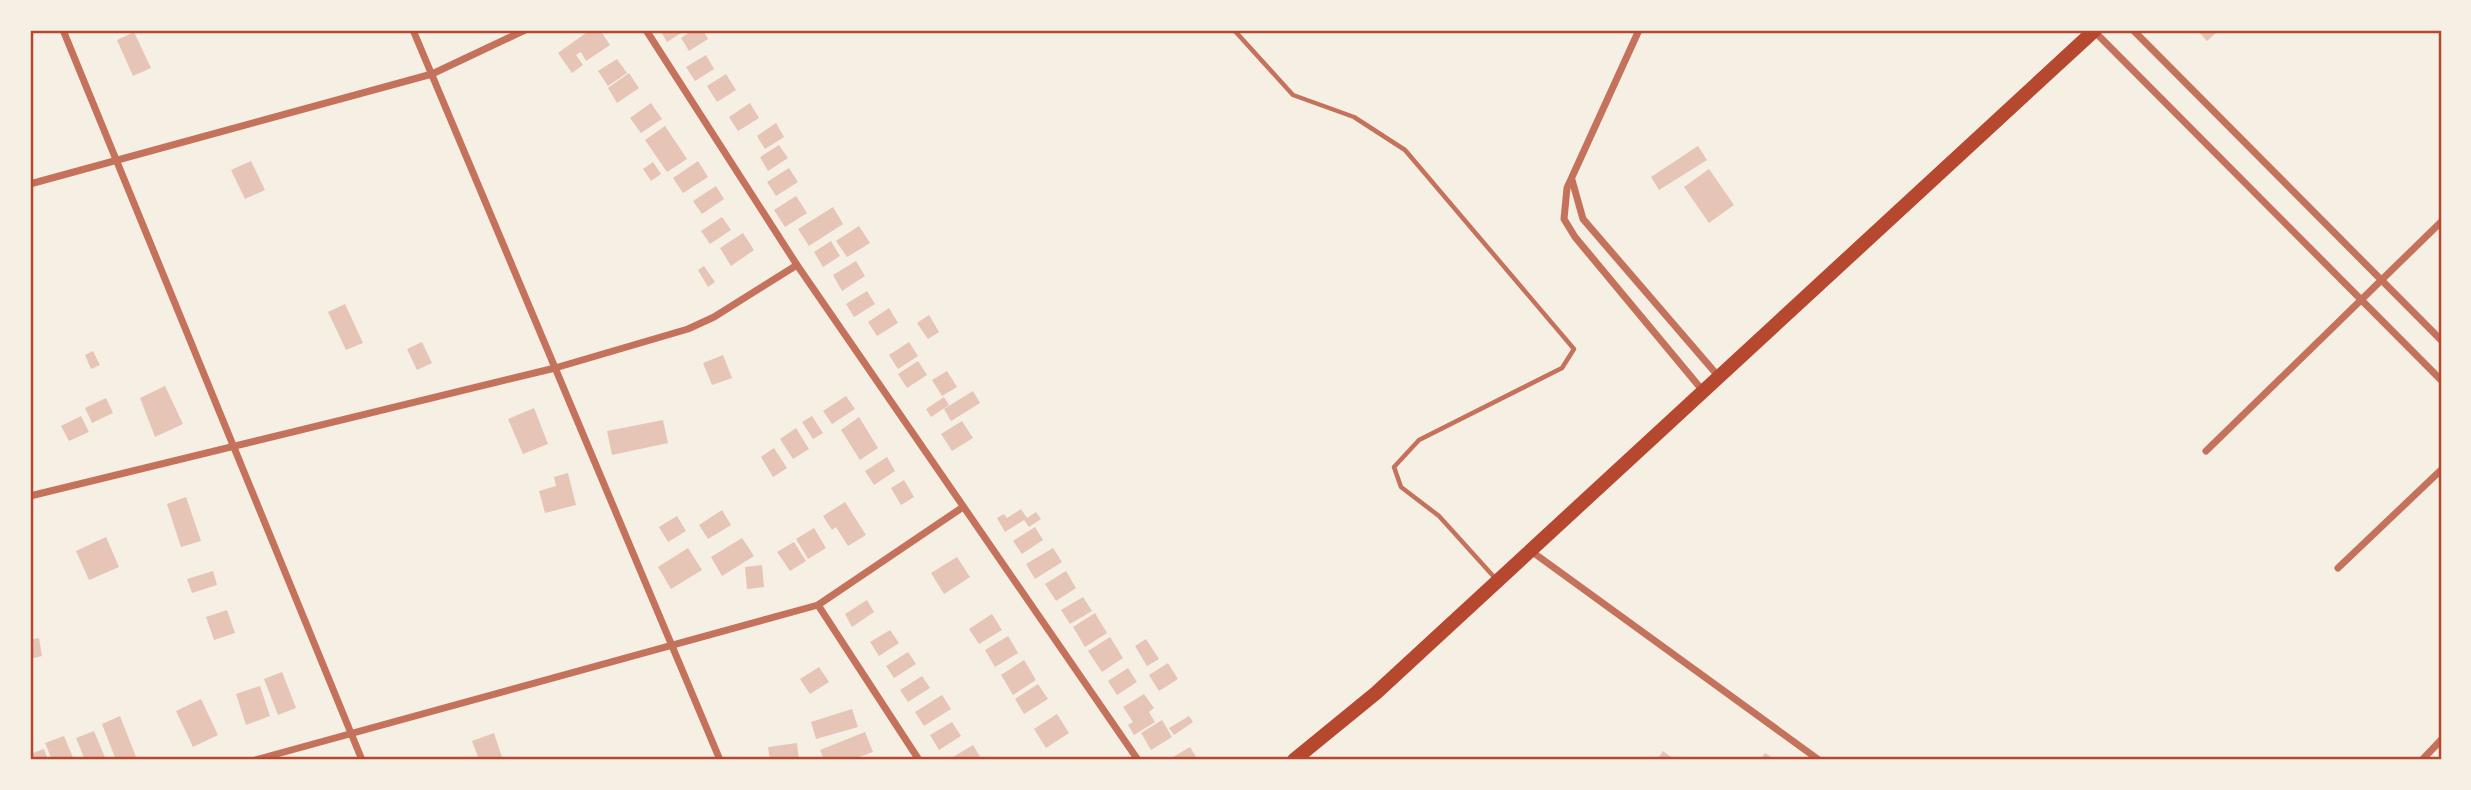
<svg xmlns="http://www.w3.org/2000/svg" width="2471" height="790" font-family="Commissioner,sans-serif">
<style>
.building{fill:#e6c5b7}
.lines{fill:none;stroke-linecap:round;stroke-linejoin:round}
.service{stroke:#c5725c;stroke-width:4.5}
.minor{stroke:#c5725c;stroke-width:7}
.primary{stroke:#b5482f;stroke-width:14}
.neatline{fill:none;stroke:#b5482f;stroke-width:2.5}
</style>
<rect width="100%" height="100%" fill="#f6efe4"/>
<!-- building -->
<g class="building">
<polygon points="590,30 600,30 610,45 586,61 581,52 576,55 583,65 572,73 558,53"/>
<polygon points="660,30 686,30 667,42"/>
<polygon points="693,30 703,30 708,39 689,51 681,38"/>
<polygon points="2197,30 2219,30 2207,41"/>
<polygon points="134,32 151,68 133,76 117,40"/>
<polygon points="706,55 714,69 695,81 686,67"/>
<polygon points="617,59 627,73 608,86 598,71"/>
<polygon points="629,73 639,88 617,103 608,88"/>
<polygon points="726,74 736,90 717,102 707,86"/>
<polygon points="651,103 662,119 641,133 630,118"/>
<polygon points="750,103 759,118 738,131 729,117"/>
<polygon points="776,123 784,137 765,149 757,136"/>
<polygon points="665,126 687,159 667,172 645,140"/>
<polygon points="779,145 788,158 768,171 760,157"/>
<polygon points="1698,146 1707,160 1659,190 1651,177"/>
<polygon points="251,161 265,190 245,199 231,170"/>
<polygon points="698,161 708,177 683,193 673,178"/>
<polygon points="653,162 661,174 651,181 643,169"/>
<polygon points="789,168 798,182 776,196 767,182"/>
<polygon points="1709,169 1734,205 1709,223 1684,187"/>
<polygon points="716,186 724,199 702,214 693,201"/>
<polygon points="796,196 807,213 785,227 774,210"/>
<polygon points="833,207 843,224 809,246 798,229"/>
<polygon points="722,217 731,230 710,244 701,231"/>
<polygon points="859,226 870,243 847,257 836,241"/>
<polygon points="743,233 754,250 731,266 720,248"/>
<polygon points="831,241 840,256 823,267 814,252"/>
<polygon points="856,261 865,276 842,291 833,275"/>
<polygon points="704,266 715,282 708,287 698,270"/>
<polygon points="867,291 875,304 854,317 846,304"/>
<polygon points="345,304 363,343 346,350 328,312"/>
<polygon points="889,308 898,323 877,336 868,322"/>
<polygon points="929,315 939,332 928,339 917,323"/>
<polygon points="422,342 432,363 417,370 407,349"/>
<polygon points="909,342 918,356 898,369 889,355"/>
<polygon points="93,351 100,365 91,369 85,355"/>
<polygon points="723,355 732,378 712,385 703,363"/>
<polygon points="918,361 927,375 907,388 898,374"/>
<polygon points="947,371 957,387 942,396 932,380"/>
<polygon points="165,386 183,424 155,437 140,398"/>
<polygon points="973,391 980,403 951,421 944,409"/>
<polygon points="846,396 855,409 832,424 823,411"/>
<polygon points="944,397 949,405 931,417 926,409"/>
<polygon points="106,398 113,413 92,423 85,408"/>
<polygon points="534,408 548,444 523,454 508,419"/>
<polygon points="81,416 89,432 69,441 61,426"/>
<polygon points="812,416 823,433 813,439 802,422"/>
<polygon points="859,417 878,448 860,460 841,430"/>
<polygon points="663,420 668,443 612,455 607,431"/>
<polygon points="962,421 973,438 952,451 941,434"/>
<polygon points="796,428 809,449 793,459 780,439"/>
<polygon points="774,448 787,468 773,477 761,457"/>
<polygon points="887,457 895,471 874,485 865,471"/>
<polygon points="568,473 576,505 545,513 539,491 556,486 554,477"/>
<polygon points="904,480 914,497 901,505 891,488"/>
<polygon points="186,497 201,541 181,547 167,504"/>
<polygon points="845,502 866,535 848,546 836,527 832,530 823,516"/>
<polygon points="1021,509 1027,518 1036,512 1041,519 1029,527 1024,520 1005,532 997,518 1004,514 1007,518"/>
<polygon points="722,510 731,525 708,539 699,525"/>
<polygon points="677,516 686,531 668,542 659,527"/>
<polygon points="1035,527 1043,540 1022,554 1013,541"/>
<polygon points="814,528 826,548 808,559 796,539"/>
<polygon points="106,537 119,567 89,580 76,551"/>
<polygon points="742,538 754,556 722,576 711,557"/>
<polygon points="794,542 806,561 790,571 777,552"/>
<polygon points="688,548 702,570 671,589 658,567"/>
<polygon points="1053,548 1062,562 1035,579 1026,564"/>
<polygon points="957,557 970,577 944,594 931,573"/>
<polygon points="762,565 764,587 747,589 745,567"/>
<polygon points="213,571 217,585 192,593 187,579"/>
<polygon points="1066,571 1076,588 1056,601 1045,584"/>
<polygon points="1083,597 1092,611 1070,624 1061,610"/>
<polygon points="867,600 874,612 852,627 845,614"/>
<polygon points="227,610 235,633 214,640 206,617"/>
<polygon points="1095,613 1107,633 1085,647 1073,627"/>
<polygon points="992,614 1002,630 979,644 969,629"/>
<polygon points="890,630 899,643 879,656 870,642"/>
<polygon points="1008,636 1018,653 995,667 985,650"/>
<polygon points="1110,637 1123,658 1102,672 1088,651"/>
<polygon points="39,638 42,656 30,659 30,640"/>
<polygon points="1146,639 1159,659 1147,666 1135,646"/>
<polygon points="908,652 916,664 894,678 886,666"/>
<polygon points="1024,660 1036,680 1013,695 1001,675"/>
<polygon points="1168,663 1178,679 1159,691 1149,675"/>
<polygon points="819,667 829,682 810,694 800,679"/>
<polygon points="1128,668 1137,682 1117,695 1108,681"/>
<polygon points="282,672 296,708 278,715 264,679"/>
<polygon points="922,676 930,688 908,702 900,690"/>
<polygon points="1038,684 1048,699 1024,714 1015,699"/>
<polygon points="260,686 270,716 246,725 236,694"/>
<polygon points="1144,694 1154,708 1149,712 1155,722 1134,735 1128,725 1133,722 1123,707"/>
<polygon points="942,695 951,709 924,726 915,712"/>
<polygon points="201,699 218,735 193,747 176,711"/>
<polygon points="852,709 858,727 816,739 811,722"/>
<polygon points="1057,714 1069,733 1046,748 1034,729"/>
<polygon points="120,716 136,757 128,760 116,760 102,724"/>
<polygon points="1189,716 1193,722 1174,735 1169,728"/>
<polygon points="1162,720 1172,737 1151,750 1141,733"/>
<polygon points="952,722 961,736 939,750 930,735"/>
<polygon points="94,731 106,760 85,760 76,738"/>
<polygon points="865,732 873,752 851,760 824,760 820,750"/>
<polygon points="494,733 502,757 492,760 479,760 472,741"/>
<polygon points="64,736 74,760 52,760 45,743"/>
<polygon points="797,743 799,760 770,760 768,747"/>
<polygon points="973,745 981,758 978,760 948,760"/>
<polygon points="1190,747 1198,760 1168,760"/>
<polygon points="44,749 48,760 30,760 30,754"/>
<polygon points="1663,751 1675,760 1657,760"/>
<polygon points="1765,753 1776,760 1760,760"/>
</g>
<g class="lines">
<!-- service -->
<polyline class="service" points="1234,30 1293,95 1354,117 1405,150 1574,349 1562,368 1419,440 1394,467 1401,487 1439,516 1495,578"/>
<!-- minor -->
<g class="minor">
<polyline points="63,30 362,760"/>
<polyline points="413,30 720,760"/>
<polyline points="646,30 797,265 1138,760"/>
<polyline points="1639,30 1567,188 1564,219 1575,237 1703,391"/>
<polyline points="2133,30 2441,340"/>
<polyline points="2094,31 2441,380"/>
<polyline points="1572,180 1583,219 1719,377"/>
<polyline points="30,184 432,74 525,30"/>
<polyline points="2206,451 2441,222"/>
<polyline points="30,496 555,368 688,329 714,317 797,265"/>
<polyline points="1531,551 1819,760"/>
<polyline points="2338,568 2441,470"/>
<polyline points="818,605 963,507"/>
<polyline points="255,760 818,605 919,760"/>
<polyline points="2422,760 2441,740"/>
</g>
<!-- primary -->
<polyline class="primary" points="1294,760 1376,693 2095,30"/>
</g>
<!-- border -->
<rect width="2471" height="790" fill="none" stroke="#f6efe4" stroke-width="63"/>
<rect x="32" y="32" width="2408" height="726" class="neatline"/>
</svg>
